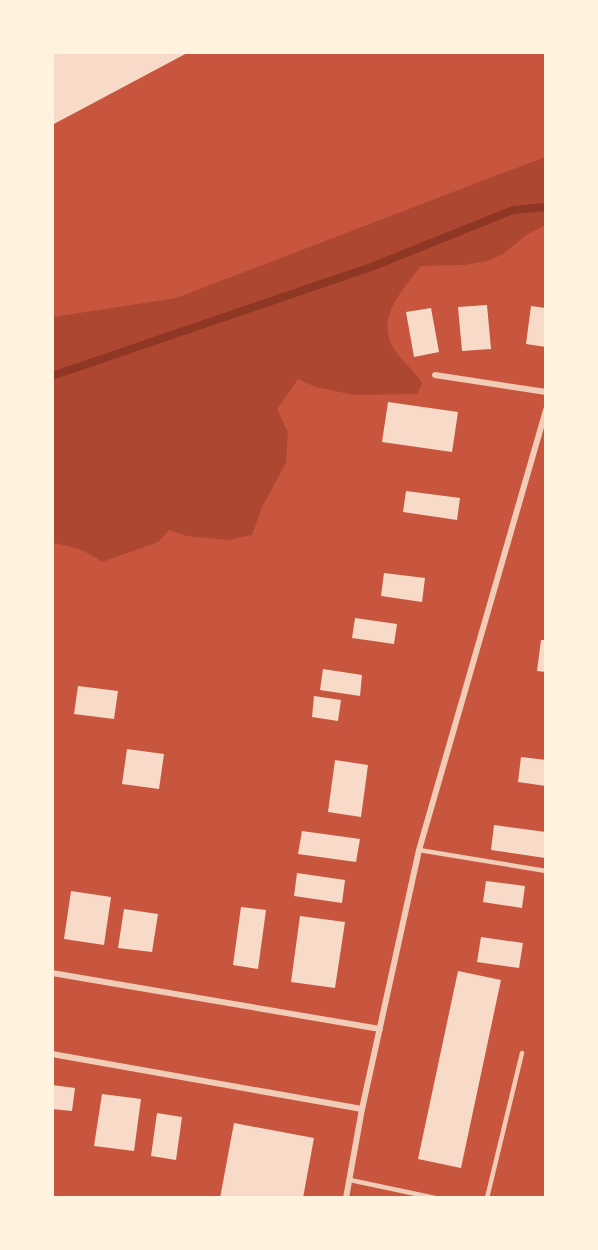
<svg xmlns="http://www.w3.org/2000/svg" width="598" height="1250" font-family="'Noto Sans',sans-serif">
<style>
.green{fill:#ae4732}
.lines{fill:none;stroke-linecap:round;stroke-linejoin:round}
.stream{stroke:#8f3625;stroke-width:8}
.building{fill:#f7dbc8}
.service{stroke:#f1ccb7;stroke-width:4.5}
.minor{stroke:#f1ccb7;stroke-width:6}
</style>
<rect width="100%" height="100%" fill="#c8553d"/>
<!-- green -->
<path class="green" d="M545,157V225L525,236L503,254L488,261L464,265L421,266C404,289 375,317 393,347C400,360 414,370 422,383L417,394L354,395L316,387L298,379L277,409L288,432L286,463L262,507L252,535L228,540L187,536L169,530L158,542L102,562C86,550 72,546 53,543V317L176,298Z"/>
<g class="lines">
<!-- stream -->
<polyline class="stream" points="52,376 374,266 513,210 546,207"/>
</g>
<!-- building -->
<g class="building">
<polygon points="52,52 189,52 52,125"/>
<polygon points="487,305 491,349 462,351 458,307"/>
<polygon points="531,306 546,308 546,347 526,344"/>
<polygon points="431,308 439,352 414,357 406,312"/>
<polygon points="388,402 458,412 452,452 382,442"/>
<polygon points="406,491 460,498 457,520 403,512"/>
<polygon points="384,573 425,578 422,602 381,596"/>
<polygon points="355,618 397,624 394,644 352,638"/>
<polygon points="541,640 546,640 546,672 537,671"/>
<polygon points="323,669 362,675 360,696 320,690"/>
<polygon points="78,686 118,691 114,719 74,714"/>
<polygon points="314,696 341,700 338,721 312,717"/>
<polygon points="127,749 164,754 159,789 122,784"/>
<polygon points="521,757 546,760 546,786 518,782"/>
<polygon points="335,760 368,765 361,817 328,812"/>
<polygon points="494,825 546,832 545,858 491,850"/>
<polygon points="302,831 360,839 356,862 298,854"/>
<polygon points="297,873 345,880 342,903 294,896"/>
<polygon points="486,881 525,886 522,908 483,902"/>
<polygon points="71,891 111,897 104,945 64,939"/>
<polygon points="241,907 266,910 258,969 233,965"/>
<polygon points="124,909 158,914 152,952 118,948"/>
<polygon points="300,916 345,922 335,988 291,982"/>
<polygon points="481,937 523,943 519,968 477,962"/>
<polygon points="458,971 501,980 461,1168 418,1159"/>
<polygon points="52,1085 75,1088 72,1111 52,1109"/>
<polygon points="102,1094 141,1099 134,1151 94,1146"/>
<polygon points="157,1113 182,1117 176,1160 151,1156"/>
<polygon points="234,1123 314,1138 303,1198 220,1198"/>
</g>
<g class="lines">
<!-- service -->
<g class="service">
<polyline points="419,850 546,871"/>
<polyline points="350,1180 435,1198"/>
<polyline points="487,1198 522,1053"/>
</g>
<!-- minor -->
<g class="minor">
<polyline points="435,375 546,392"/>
<polyline points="52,973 380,1029"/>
<polyline points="52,1054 362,1109"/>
<polyline points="346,1198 362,1109 419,850 546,410"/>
</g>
</g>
<!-- border -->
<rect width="598" height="1250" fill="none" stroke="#fff3e0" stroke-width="108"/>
</svg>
